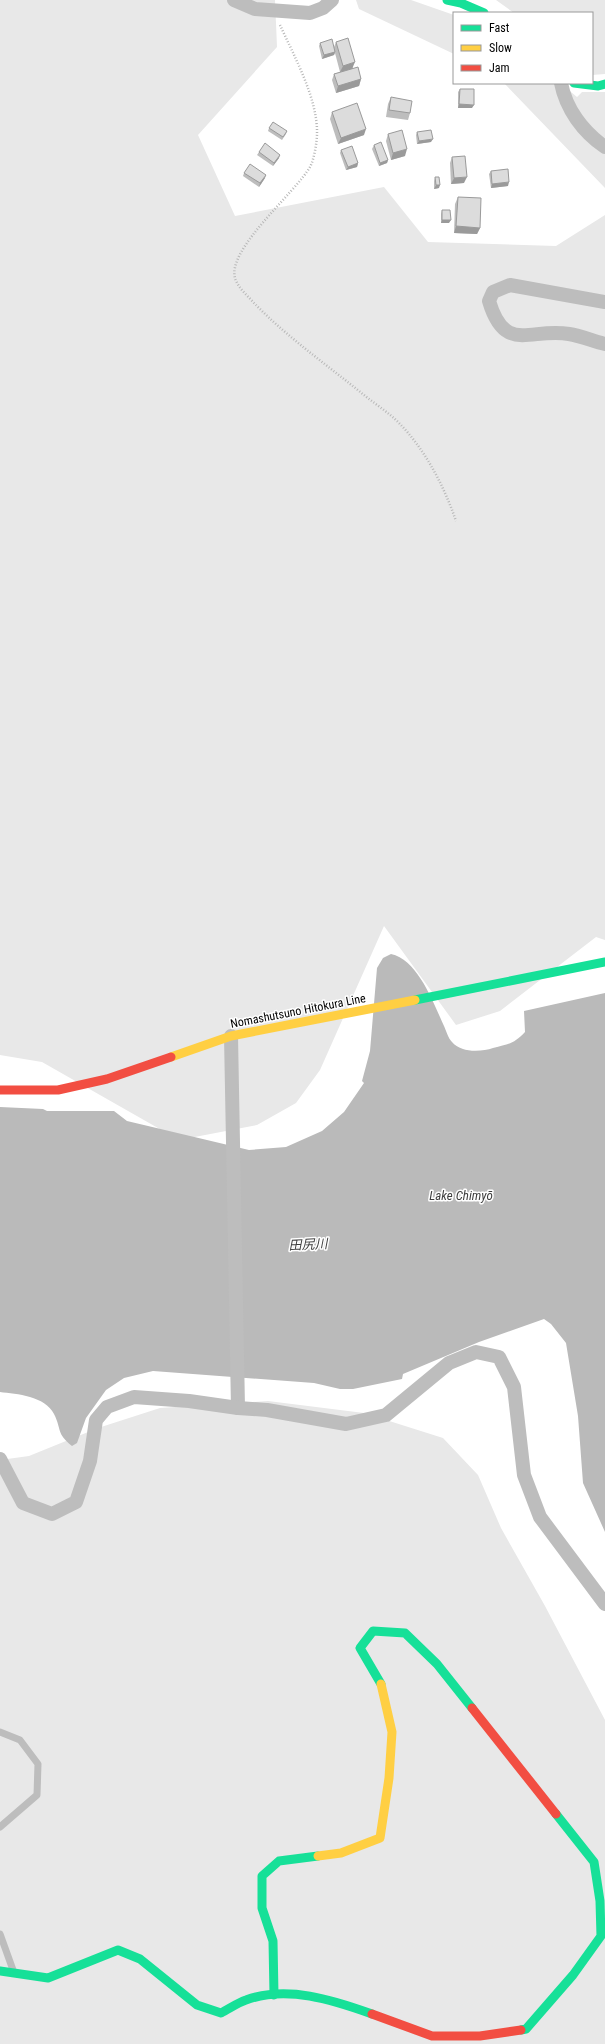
<svg xmlns="http://www.w3.org/2000/svg" width="605" height="2044" font-family="'Roboto Condensed','Noto Sans JP',sans-serif">
<style>
.green{fill:#e8e8e8}
.water{fill:#bababa}
.lines{fill:none;stroke-linecap:round;stroke-linejoin:round}
.path{stroke:#b8b8b8;stroke-width:2.5;stroke-dasharray:1 2;stroke-linecap:butt}
.lane{stroke:#bdbdbd;stroke-width:7}
.street{stroke:#bdbdbd;stroke-width:14}
.fast{stroke:#16e098;stroke-width:9}
.slow{stroke:#ffcf43;stroke-width:9}
.jam{stroke:#f24e42;stroke-width:9}
.wall{fill:#bdbdbd}
.shaded-wall{fill:#9a9a9a}
.building{fill:#dcdcdc;stroke:#9a9a9a}
.labels{text-anchor:middle;stroke-width:3;stroke-linejoin:round;paint-order:stroke}
.street-label{font-size:12px;fill:#000;stroke:#fff}
.water-label{font-size:13px;font-style:italic;fill:#3e3e3e;stroke:#fff}
</style>
<rect width="100%" height="100%" fill="#fff"/>
<!-- green -->
<g class="green">
<polygon points="0,0 275,0 277,47 198,135 235,216 384,187 428,242 556,246 605,215 605,940 596,937 500,1011 456,1025 384,926 320,1070 296,1103 257,1125 179,1140 42,1062 0,1055"/>
<polygon points="356,0 411,0 454,15 454,54 359,9"/>
<polygon points="496,0 605,0 605,74 592,75 592,13 514,13"/>
<polygon points="504,83 560,83 577,97 582,92 605,92 605,188"/>
<polygon points="268,1401 364,1413 443,1438 478,1475 501,1528 545,1606 605,1720 605,2044 0,2044 0,1460 29,1456 98,1428 160,1408"/>
</g>
<!-- water -->
<path class="water" d="M391,954C418,960 433,1002 444,1026C446,1030 448,1038 452,1042C461,1053 481,1052 493,1048C508,1044 514,1044 525,1032L524,1011L605,993V1532L583,1483L578,1416L566,1343L551,1324L544,1319L479,1342L403,1374L402,1379L353,1389H340L314,1383L153,1371L124,1378L106,1390L86,1418L77,1443L72,1446C56,1433 62,1430 54,1414C45,1396 17,1394 0,1392V1107L43,1109L47,1111H114L127,1121L249,1150L286,1147L322,1131L344,1112L364,1083L362,1081L370,1051L377,968L383,958Z"/>
<g class="lines">
<!-- path -->
<path class="path" d="M280,25C294,56 318,99 317,134C317,142 314,160 310,167C295,193 227,249 235,278C238,288 247,295 254,303C287,337 327,365 364,395C375,404 388,412 398,422C425,449 444,486 456,521"/>
<!-- lane -->
<g class="lane">
<polyline points="0,1732 20,1740 38,1764 37,1795 0,1827"/>
<polyline points="0,1934 13,1970"/>
</g>
<!-- street -->
<g class="street">
<polyline points="234,0 255,9 310,13 323,8 332,0"/>
<path d="M561,83C566,109 583,132 605,147"/>
<path d="M605,302L510,285L493,292L489,301C505,355 531,327 569,334C581,336 593,341 605,344"/>
<polyline points="231,1036 238,1408"/>
<polyline points="0,1459 23,1503 52,1514 76,1502 90,1461 96,1420 107,1407 134,1397 189,1401 238,1408 267,1410 346,1424 386,1415 449,1363 476,1352 499,1357 514,1387 524,1475 540,1517 605,1604"/>
</g>
<!-- fast -->
<g class="fast">
<polyline points="447,0 461,3 484,13"/>
<polyline points="574,83 598,86 605,84"/>
<polyline points="415,1000 605,962"/>
<polyline points="381,1684 360,1648 373,1631 405,1633 437,1664 472,1708"/>
<path d="M0,1971L48,1978L118,1950L140,1959L197,2005L221,2013C229,2009 237,2003 246,2000C287,1985 333,2000 372,2014"/>
<polyline points="274,1995 273,1941 262,1908 262,1876 279,1861 318,1856"/>
<polyline points="521,2030 526,2029 573,1975 601,1936 600,1901 594,1862 556,1814"/>
</g>
<!-- slow -->
<g class="slow">
<polyline points="171,1057 231,1036 415,1000"/>
<polyline points="318,1856 341,1853 380,1838 389,1778 392,1732 381,1684"/>
</g>
<!-- jam -->
<g class="jam">
<polyline points="0,1090 58,1090 107,1079 171,1057"/>
<polyline points="472,1708 556,1814"/>
<polyline points="372,2014 432,2036 480,2036 521,2030"/>
</g>
</g>
<!-- wall -->
<g class="wall">
<polygon points="336,42 353,68 361,79 359,86 336,93 332,80 334,74 340,72 335,53 334,55 322,59 319,46 320,43 334,47"/>
<polygon points="460,89 472,108 458,108 458,92"/>
<polygon points="391,97 410,113 408,120 386,117 388,104"/>
<polygon points="332,112 364,135 338,144 330,119"/>
<polygon points="269,128 287,131 286,134 282,140 268,131"/>
<polygon points="417,132 431,142 417,144 416,135"/>
<polygon points="388,134 405,156 391,160 386,141"/>
<polygon points="374,145 388,160 387,163 379,166 372,149"/>
<polygon points="341,150 358,163 357,167 346,170 340,153"/>
<polygon points="259,152 279,158 273,166 257,155"/>
<polygon points="452,157 464,183 451,184 450,163"/>
<polygon points="491,171 508,186 491,188 489,174"/>
<polygon points="244,173 265,178 259,187 243,176"/>
<polygon points="435,177 439,188 434,189 434,181"/>
<polygon points="458,197 480,228 477,234 454,233 455,204"/>
<polygon points="442,210 449,223 441,223 441,214"/>
</g>
<!-- shaded-wall -->
<g class="shaded-wall">
<polygon points="335,52 334,55 322,59 324,55"/>
<polygon points="355,62 352,69 340,72 343,66"/>
<polygon points="361,79 359,86 336,93 338,86"/>
<polygon points="459,104 474,105 472,108 458,108"/>
<polygon points="366,129 364,135 338,144 341,138"/>
<polygon points="433,139 431,142 417,144 419,141"/>
<polygon points="407,149 405,156 391,160 393,153"/>
<polygon points="280,155 279,158 273,166 274,163"/>
<polygon points="388,160 387,163 379,166 380,163"/>
<polygon points="358,163 357,167 346,170 348,167"/>
<polygon points="266,175 265,178 259,187 260,183"/>
<polygon points="467,177 464,183 451,184 454,178"/>
<polygon points="509,182 508,186 491,188 492,184"/>
<polygon points="436,185 440,185 439,188 434,189"/>
<polygon points="442,220 451,220 449,223 441,223"/>
<polygon points="456,226 480,228 477,234 454,233"/>
</g>
<!-- building -->
<g class="building">
<polygon points="348,38 355,62 343,66 336,42"/>
<polygon points="332,39 335,52 324,55 320,43"/>
<polygon points="358,67 361,79 338,86 334,74"/>
<polygon points="460,89 474,89 474,105 459,104"/>
<polygon points="391,97 412,101 410,113 389,110"/>
<polygon points="357,103 366,129 341,138 332,112"/>
<polygon points="273,122 287,131 283,137 269,128"/>
<polygon points="402,130 407,149 393,153 388,134"/>
<polygon points="431,130 433,139 419,141 417,132"/>
<polygon points="381,142 388,160 380,163 374,145"/>
<polygon points="265,143 280,155 274,163 259,152"/>
<polygon points="352,146 358,163 348,167 341,150"/>
<polygon points="465,156 467,177 454,178 452,157"/>
<polygon points="250,164 266,175 260,183 244,173"/>
<polygon points="508,169 509,182 492,184 491,171"/>
<polygon points="435,177 439,177 440,185 436,185"/>
<polygon points="458,197 481,198 480,228 456,226"/>
<polygon points="442,210 450,210 451,220 442,220"/>
</g>
<g class="labels">
<!-- street labels -->
<g class="street-label">
<text transform="translate(298 1011) rotate(-11)" y="4">Nomashutsuno Hitokura Line</text>
</g>
<!-- water labels -->
<g class="water-label">
<text x="461" y="1200">Lake Chimyō</text>
<text transform="translate(308 1244) rotate(-3)" y="5">田尻川</text>
</g>
</g>
<!-- legend -->
<rect x="453" y="12" width="140" height="72" fill="#ffffff" stroke="#999999"/>
<rect x="461" y="25" width="20" height="6" fill="#16e098" stroke="#999999"/>
<text x="489" y="32" font-size="12" fill="#000000">Fast</text>
<rect x="461" y="45" width="20" height="6" fill="#ffcf43" stroke="#999999"/>
<text x="489" y="52" font-size="12" fill="#000000">Slow</text>
<rect x="461" y="65" width="20" height="6" fill="#f24e42" stroke="#999999"/>
<text x="489" y="72" font-size="12" fill="#000000">Jam</text>
</svg>
